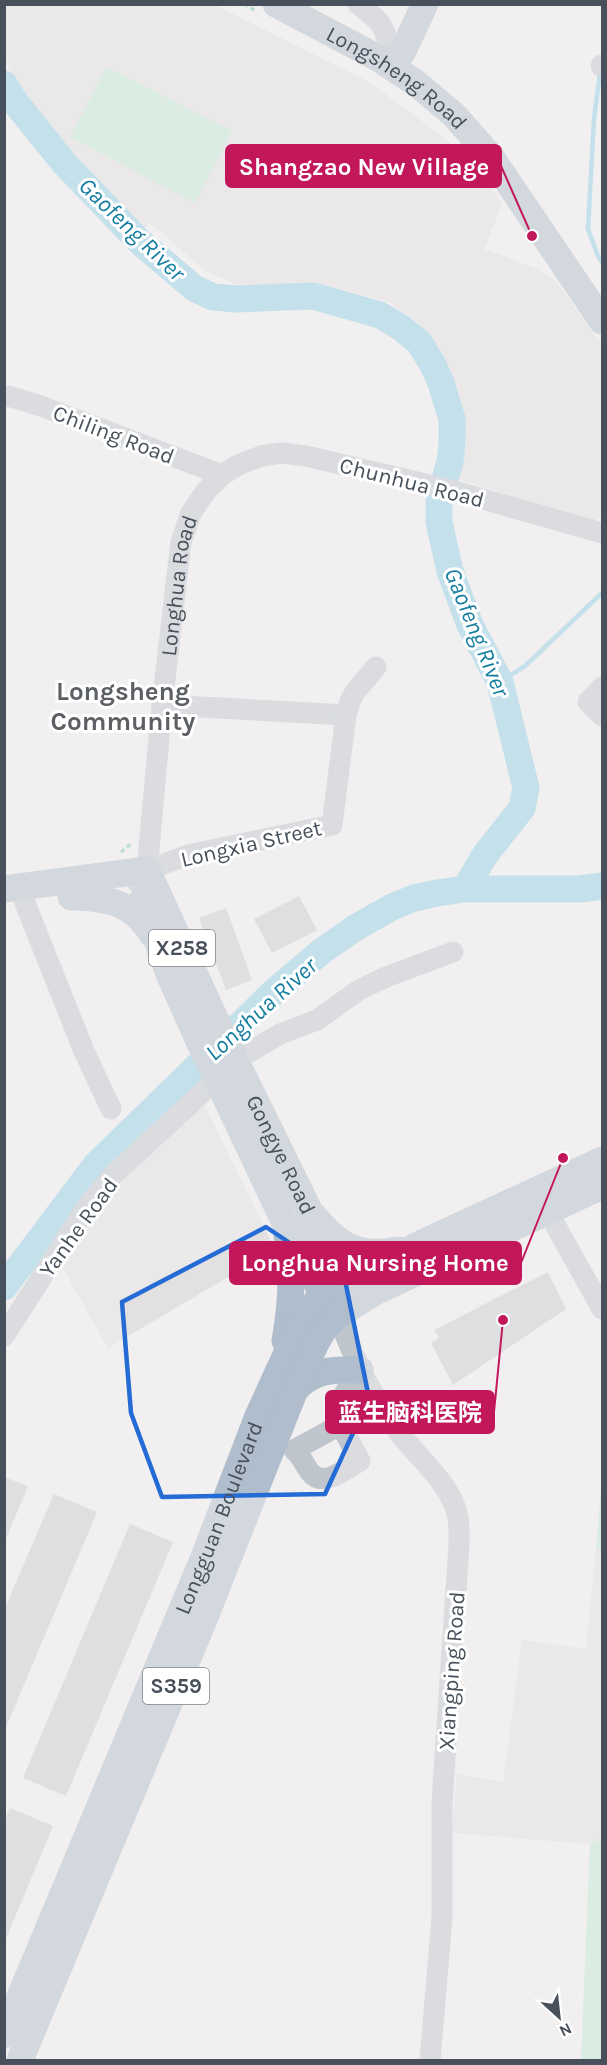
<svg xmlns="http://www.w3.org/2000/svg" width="607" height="2065" font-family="Karla,'Noto Sans SC',sans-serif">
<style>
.education{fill:#e2e0e0}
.green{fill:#c0ecd2}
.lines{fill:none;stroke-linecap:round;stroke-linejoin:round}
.stream{stroke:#8fd1e6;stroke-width:4.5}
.river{stroke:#8fd1e6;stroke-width:27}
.building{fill:#c9cbd1}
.path{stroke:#7ac8a4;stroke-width:3;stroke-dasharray:4.5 3;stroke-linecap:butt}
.minor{stroke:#bec5cd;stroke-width:21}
.major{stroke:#b0bdcc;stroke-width:27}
.marked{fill:none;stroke:#256bd5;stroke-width:4.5;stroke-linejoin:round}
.labels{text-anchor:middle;stroke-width:6;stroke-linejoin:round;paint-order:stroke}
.shield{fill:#fff;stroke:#7f858c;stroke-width:1.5}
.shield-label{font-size:21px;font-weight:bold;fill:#48515b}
.street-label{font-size:22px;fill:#48515b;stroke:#fff}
.water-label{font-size:24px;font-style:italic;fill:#157ea0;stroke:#fff}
.quarter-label{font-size:26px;font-weight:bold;fill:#5c5f63;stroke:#fff}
.leader{fill:none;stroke:#c2185b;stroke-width:2}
.callout-dot{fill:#c2185b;stroke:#fff;stroke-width:2}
.callout{fill:#c2185b;stroke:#c2185b;stroke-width:2}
.callout-label{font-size:24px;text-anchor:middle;font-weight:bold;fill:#fff}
</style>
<rect width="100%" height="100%" fill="#f1efef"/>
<!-- education -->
<g class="education">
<polygon points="5,5 215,5 364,79 409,111 473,162 502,204 484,249 536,268 556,281 602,346 602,515 594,521 574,516 458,479 467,445 457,403 442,362 419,324 391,303 342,289 282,289 234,284 204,270 151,223 121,243 41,155 5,108 5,98 18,88 5,59"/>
<polygon points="204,1104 272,1243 269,1250 262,1257 108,1348 61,1265 112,1191"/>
<polygon points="596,1549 602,1550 602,1839 590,1844 452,1833 457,1774 503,1782 522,1640 586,1649"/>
</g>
<!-- green -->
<g class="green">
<polygon points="107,67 232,131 195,203 70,137"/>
<polygon points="602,1478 602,1550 596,1549"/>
<polygon points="602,1839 602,2060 581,2060 590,1844"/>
</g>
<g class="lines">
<!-- stream -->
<g class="stream">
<polyline points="600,73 594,119 588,229 598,256 602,262"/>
<polyline points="500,682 525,666 602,593"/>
</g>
<!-- river -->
<g class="river">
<polyline points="4,84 15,102 64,163 140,242 194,288 213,297 237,299 313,296 380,315 400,327 419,342 434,367 441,383 452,419 452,446 450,461 439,502 439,522 450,571 470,625 500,682 526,788 522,808 485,855 465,889"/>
<polyline points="4,1287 96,1165 276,990 322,951 355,928 392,907 414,898 437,893 465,889 580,889 602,886"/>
</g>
</g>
<!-- building -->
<g class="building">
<polygon points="299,896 317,930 272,953 254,919"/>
<polygon points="226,908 252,980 226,990 199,918"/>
<polygon points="548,1272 566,1309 453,1385 431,1343 439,1338 434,1330"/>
<polygon points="4,1477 28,1486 5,1541 4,1541"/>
<polygon points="54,1494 97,1512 4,1732 4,1610"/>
<polygon points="130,1524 173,1542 66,1796 23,1778"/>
<polygon points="10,1808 53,1826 5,1941 4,1822"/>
</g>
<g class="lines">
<!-- path -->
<g class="path">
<polyline points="244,4 256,11"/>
<polyline points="121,852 132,843"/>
</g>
<!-- minor -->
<g class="minor">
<path d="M358,4C374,17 385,23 388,44"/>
<polyline points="601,66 602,65"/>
<polyline points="4,396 12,397 41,406 222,475"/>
<polyline points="602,687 588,702 602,716"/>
<polyline points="162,705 346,715"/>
<polyline points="147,870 188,855 332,825 346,715 350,701 355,692 376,667"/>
<path id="s1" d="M138,883L147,870L162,705L181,542L191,513L206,491L222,475L238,465L261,456L281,453L306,456L451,490L602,533"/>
<polyline points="25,903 84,1051 111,1109"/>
<polyline points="236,1060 280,1034 317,1020 359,990 386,977 453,952"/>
<polyline points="548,1212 602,1309"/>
<path d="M338,1315C351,1353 369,1390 392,1423C411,1452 448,1479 457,1513C460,1524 459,1534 459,1545L442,1802V1918L430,2060"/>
<polyline points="4,1336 86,1208 113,1175 217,1079"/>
<path d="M340,1425L294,1450C302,1456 304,1465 310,1472C323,1489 347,1468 360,1461L337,1418C338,1400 350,1384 360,1370"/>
</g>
<!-- major -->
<g class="major">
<path id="s2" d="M276,4L378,58L417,84L454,115L491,157L602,321"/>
<polyline points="388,64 402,53 425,4"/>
<path id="s3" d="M4,889L147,870L218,1025L308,1208L325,1257L339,1284L338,1302"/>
<path d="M71,897C105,897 133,902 152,934"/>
<polyline points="143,899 169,974 199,1041 285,1223 323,1295"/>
<path d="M315,1217C339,1246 359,1258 398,1250"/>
<path d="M285,1341C291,1307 294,1269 287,1236"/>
<path d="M294,1391C311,1370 335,1369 360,1370"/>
<path id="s4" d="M4,2035L204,1557L258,1416L301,1322L316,1302L339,1284L422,1243L602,1160"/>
<polyline points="20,2060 205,1617 294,1392 315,1345 324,1329 338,1315 375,1292 602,1186"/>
</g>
</g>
<!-- marked area -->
<path d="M0 0H607V2065H0ZM266,1227L345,1280L369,1398L325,1494L162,1497L131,1413L122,1302Z" fill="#f1efef" fill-opacity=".55" fill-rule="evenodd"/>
<path class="marked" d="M266,1227L345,1280L369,1398L325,1494L162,1497L131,1413L122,1302Z"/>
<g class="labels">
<!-- shield labels -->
<g class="shield">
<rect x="149" y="930" width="66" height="36" rx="4.5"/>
<rect x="143" y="1668" width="66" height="36" rx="4.5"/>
</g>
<g class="shield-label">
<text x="182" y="955">X258</text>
<text x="176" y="1693">S359</text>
</g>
<!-- street labels -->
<g class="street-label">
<text dy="8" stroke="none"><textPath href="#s2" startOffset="142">Longsheng Road</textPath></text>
<text transform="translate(114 434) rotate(21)" y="8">Chiling Road</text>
<text transform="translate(412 482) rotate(14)" y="8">Chunhua Road</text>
<text dy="8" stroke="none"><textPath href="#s1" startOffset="302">Longhua Road</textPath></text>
<text transform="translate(251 843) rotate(-13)" y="8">Longxia Street</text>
<text dy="8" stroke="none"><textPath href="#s3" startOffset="459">Gongye Road</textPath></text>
<text transform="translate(78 1227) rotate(-54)" y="8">Yanhe Road</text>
<text dy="8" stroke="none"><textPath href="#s4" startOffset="560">Longguan Boulevard</textPath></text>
<text transform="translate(451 1671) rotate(-86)" y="8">Xiangping Road</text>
</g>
<!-- water labels -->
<g class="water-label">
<text transform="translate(132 229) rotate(44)" y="8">Gaofeng River</text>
<text transform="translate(477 632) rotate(68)" y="8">Gaofeng River</text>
<text transform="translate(261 1009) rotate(-42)" y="8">Longhua River</text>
</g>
<!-- quarter labels -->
<g class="quarter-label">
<text x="123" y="700">Longsheng<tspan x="123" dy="30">Community</tspan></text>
</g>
</g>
<!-- callouts -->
<path class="leader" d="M532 236L501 166M563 1158L521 1263M503 1320L494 1412"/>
<g class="callout-dot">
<circle cx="532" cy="236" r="6"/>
<circle cx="563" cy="1158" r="6"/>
<circle cx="503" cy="1320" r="6"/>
</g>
<g class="callout">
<rect x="226" y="145" width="275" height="42" rx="6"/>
<rect x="230" y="1242" width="291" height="42" rx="6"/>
<rect x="326" y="1391" width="168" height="42" rx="6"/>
</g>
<g class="callout-label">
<text x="364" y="175">Shangzao New Village</text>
<text x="375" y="1271">Longhua Nursing Home</text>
<text x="410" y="1421">蓝生脑科医院</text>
</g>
<!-- border -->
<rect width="607" height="2065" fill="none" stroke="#48515b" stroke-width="12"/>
<!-- north arrow -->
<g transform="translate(559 2017) rotate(153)" stroke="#ffffff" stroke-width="4.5" paint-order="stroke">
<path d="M0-4.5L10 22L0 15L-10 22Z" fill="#48515b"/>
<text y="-9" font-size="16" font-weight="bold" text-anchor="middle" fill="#48515b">N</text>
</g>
</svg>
